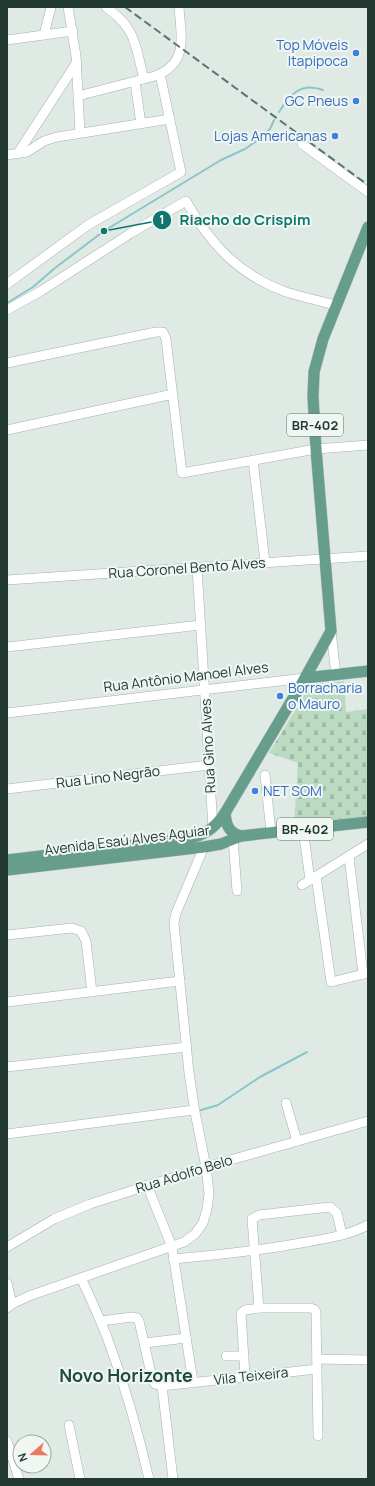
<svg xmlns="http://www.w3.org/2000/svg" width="375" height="1486" font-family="Manrope,sans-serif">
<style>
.cemetery{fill:url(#cemetery-stones)}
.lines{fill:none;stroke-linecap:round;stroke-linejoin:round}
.stream{stroke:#8ac5cc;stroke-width:2}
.minor-casing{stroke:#a3b1ac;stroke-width:10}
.major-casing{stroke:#bdc4c2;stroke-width:12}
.minor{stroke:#fff;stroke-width:9}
.major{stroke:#679d8d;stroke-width:11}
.rail{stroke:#5c756d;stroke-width:2;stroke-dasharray:8 4;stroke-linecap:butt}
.shop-dot{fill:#3f7fe0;stroke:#f0f7f3;stroke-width:1.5}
.labels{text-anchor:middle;stroke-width:4;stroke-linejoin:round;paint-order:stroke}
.shield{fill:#f0f7f3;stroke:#60726c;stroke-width:1}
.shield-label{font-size:13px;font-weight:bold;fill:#223932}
.shop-label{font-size:14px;fill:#366cbe;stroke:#f0f7f3;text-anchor:end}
.street-label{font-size:14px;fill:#223932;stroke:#f0f7f3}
.district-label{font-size:18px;font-weight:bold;fill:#1f4a3d;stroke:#f0f7f3}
.leader{fill:none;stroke:#0f766e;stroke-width:1.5}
.callout-dot{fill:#0f766e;stroke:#f0f7f3;stroke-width:1.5}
.mark-label{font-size:12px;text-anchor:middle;font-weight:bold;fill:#fff}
.callout-label{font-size:15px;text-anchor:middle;font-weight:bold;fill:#0f766e;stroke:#f0f7f3;stroke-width:4;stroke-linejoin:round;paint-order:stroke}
</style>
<defs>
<pattern id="cemetery-stones" width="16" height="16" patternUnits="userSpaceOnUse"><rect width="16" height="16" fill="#badac1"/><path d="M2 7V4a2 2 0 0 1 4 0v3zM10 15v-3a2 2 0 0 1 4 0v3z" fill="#a0bca6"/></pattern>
</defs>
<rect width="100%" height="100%" fill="#e0eae5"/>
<!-- cemetery -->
<polygon class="cemetery" points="344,681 346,712 368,709 368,817 294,825 298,763 269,753 310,686 316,684"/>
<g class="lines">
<!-- stream -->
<g class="stream">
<path d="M279,112C290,94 301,82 323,90"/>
<polyline points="7,303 33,287 55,268 104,231 221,160 245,149 258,140 270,129 274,120"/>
<polyline points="198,1111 218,1105 260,1077 307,1052"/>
</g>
<!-- minor casing -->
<g class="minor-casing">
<g id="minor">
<polyline points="68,7 76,56 80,133"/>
<path d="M106,7C113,13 121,18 126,26C137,40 139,62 144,79"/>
<polyline points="44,35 51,7"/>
<polyline points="7,40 73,31"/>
<polyline points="135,82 141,124"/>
<path d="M78,96L155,76C189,63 181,36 179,7"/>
<polyline points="302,144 368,192"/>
<polyline points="18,153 77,62"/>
<polyline points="7,155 27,152 44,141 57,137 170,119"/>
<polyline points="7,284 88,225 181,172 160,74"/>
<path d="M7,310L41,291L131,233L186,201C210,244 239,275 286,292C302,297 320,301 336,305"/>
<polyline points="7,363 156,332 163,332 166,339 182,473 316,449 368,445"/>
<polyline points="7,430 173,394"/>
<polyline points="253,460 265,562"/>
<polyline points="197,567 213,828"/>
<polyline points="7,580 368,556"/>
<polyline points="331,631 336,675"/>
<polyline points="7,647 201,625"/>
<polyline points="7,713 305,678"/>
<polyline points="265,775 271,832"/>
<polyline points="7,789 209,765"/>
<polyline points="303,829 310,880"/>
<polyline points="233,839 237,891"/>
<polyline points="349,857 363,974"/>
<polyline points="316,876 331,982 368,973"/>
<polyline points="302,885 368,844"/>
<polyline points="7,935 72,928 81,931 86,941 92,992"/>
<polyline points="7,1002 180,981"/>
<polyline points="7,1067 187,1047"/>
<polyline points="286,1103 297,1141"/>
<polyline points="7,1134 194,1110"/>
<polyline points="147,1185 172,1247 193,1382"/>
<polyline points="7,1247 54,1219 90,1204 206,1167 368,1121"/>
<path d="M173,1259C216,1255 258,1251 301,1243C324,1239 347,1236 368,1225"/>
<path d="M81,1278C90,1297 99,1317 107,1337C124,1383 138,1431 149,1479"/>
<polyline points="7,1283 12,1304"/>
<polyline points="7,1308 12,1304 29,1296 184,1242 195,1234 203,1223 207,1209 209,1193 206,1167 195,1112 189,1073 174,923 176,913 204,847"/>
<polyline points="259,1308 310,1308 314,1309 316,1312 318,1436"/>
<polyline points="101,1321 132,1317 137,1318 139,1321 152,1378 155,1384 162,1386 173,1479"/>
<polyline points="145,1343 186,1338"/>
<polyline points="226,1356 244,1356"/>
<polyline points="317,1359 368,1360"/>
<polyline points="245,1376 241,1313 245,1310 259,1308 252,1219 259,1215 330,1207 337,1213 342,1235"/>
<polyline points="162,1386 317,1369"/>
<polyline points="69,1425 80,1479"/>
<polyline points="7,1441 19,1479"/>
</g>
</g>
<!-- major casing -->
<g class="major-casing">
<g id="major">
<polyline points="305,678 368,671"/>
<path d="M225,813C226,825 229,833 241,836"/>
<path d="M7,860L186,839C204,836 215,828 225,813L305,678L331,631L316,449L313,397L314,372L323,339L368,227"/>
<polyline points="7,870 204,847 221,844 241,836 368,822"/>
</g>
</g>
<!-- minor -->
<use href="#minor" class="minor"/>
<!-- major -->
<use href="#major" class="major"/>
<!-- rail -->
<polyline class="rail" points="125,7 368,185"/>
</g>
<!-- markers -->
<g class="shop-dot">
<circle cx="356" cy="53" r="4"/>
<circle cx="356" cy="101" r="4"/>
<circle cx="335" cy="136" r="4"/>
<circle cx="280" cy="696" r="4"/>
<circle cx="255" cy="791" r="4"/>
</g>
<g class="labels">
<!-- shield labels -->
<g class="shield">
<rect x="287" y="414" width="56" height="22" rx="3"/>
<rect x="277" y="818" width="56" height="22" rx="3"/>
</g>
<g class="shield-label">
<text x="315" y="430">BR-402</text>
<text x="305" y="834">BR-402</text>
</g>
<!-- shop labels -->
<g class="shop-label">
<text x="348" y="50">Top Móveis<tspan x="348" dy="16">Itapipoca</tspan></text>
<text x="348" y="106">GC Pneus</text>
<text x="327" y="141">Lojas Americanas</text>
<text x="288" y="693" text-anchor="start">Borracharia<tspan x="288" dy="16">o Mauro</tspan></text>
<text x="263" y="796" text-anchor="start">NET SOM</text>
</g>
<!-- street labels -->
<g class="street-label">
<text transform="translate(187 568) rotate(-4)" y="5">Rua Coronel Bento Alves</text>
<text transform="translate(186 677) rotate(-7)" y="5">Rua Antônio Manoel Alves</text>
<text transform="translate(208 746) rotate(-93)" y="5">Rua Gino Alves</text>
<text transform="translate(108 777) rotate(-7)" y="5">Rua Lino Negrão</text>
<text transform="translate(127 840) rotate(-7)" y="5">Avenida Esaú Alves Aguiar</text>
<text transform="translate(184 1174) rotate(-17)" y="5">Rua Adolfo Belo</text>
<text transform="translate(251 1376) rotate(-6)" y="5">Vila Teixeira</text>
</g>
<!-- district labels -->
<g class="district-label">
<text x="126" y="1382">Novo Horizonte</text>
</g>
</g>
<!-- callouts -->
<path class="leader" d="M104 231L162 220"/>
<g class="callout-dot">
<circle cx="104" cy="231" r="4"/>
<circle cx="162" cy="220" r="10"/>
</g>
<g class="mark-label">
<text x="162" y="224">1</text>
</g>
<g class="callout-label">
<text x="245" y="225">Riacho do Crispim</text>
</g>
<!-- border -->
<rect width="375" height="1486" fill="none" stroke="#223932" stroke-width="16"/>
<!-- north arrow -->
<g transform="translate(32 1454) rotate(250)"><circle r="19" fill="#f0f7f3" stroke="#9eaba6"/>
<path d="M0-3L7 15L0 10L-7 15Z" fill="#ea7a5e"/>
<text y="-6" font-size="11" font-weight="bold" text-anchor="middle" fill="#223932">N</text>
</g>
</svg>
